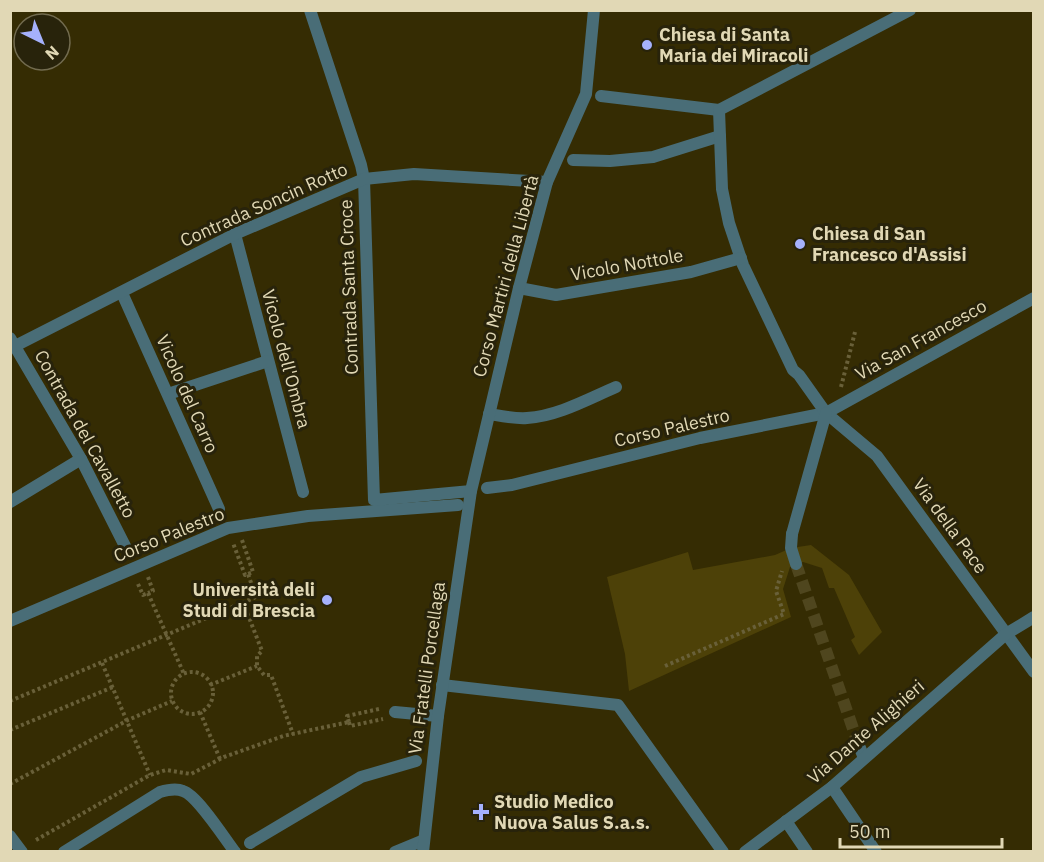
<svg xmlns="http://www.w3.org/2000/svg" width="1044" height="862" font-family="'IBM Plex Sans',sans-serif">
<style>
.green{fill:#4d4108}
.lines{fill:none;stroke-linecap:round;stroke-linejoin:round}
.pedestrian-tunnel{stroke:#4f461e;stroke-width:12;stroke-dasharray:12 6;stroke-linecap:butt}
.path{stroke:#696039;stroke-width:4;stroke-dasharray:3 3;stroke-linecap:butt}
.pedestrian{stroke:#496d77;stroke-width:12}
.minor{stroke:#496d77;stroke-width:12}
.poi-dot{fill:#a5b1fc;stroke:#28230b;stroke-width:2}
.labels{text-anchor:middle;stroke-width:6;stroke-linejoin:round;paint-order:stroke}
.poi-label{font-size:18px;font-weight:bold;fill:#e1d8b5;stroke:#28230b;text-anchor:start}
.street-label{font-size:18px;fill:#e1d8b5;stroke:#28230b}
</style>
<rect width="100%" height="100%" fill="#352c03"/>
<!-- green -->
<polygon class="green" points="811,545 849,575 882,632 859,655 851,640 855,637 834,588 829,588 822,568 803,562 790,567 783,589 791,617 629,691 625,654 607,577 688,552 693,570 775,555 791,548"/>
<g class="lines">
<!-- pedestrian-tunnel -->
<polyline class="pedestrian-tunnel" points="796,564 858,743"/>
<!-- path -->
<g class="path">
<polyline points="841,387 855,332"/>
<polyline points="242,540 253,572 248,574"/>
<polyline points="148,577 153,591 148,593"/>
<polyline points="138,584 143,595 148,593"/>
<polyline points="148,593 184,674"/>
<polyline points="243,602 262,651 257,656 257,666 264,675 271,675 293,734"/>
<polyline points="102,663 150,775"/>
<polyline points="665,666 784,614 776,591 782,571"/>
<circle cx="192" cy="693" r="21"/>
<polyline points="210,685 257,666"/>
<polyline points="10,701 256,597 248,574 245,575 233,543"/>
<polyline points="200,712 220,759"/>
<polyline points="349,722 347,716 379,709"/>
<polyline points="349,722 350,726 383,719"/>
<polyline points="10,730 113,687"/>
<polyline points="10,784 128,720 172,701"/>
<polyline points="36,840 150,775 166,770 191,774 224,757 283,736 349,722"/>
</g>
<!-- pedestrian -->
<g class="pedestrian">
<polyline points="601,96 719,110"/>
<polyline points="573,160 610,161 653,157 720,136"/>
<polyline points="487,488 512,485 700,438 826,413"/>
<polyline points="792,534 791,548 796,564"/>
<polyline points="10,621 228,528 308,516 458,505"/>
<polyline points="858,743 864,758"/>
<polyline points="250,843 361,777 416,761"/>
</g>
<!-- minor -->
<g class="minor">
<polyline points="310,10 361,165 364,179 374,500 471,491"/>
<polyline points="910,10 719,110 722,189 729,223 743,265 793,370 799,375 826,413 877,456 1034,672"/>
<polyline points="235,234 303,492"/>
<polyline points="519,288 556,295 691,272 741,258"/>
<polyline points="122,293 219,509"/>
<polyline points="10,338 81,459 126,548"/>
<polyline points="15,346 235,234 364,179 414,174 547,182"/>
<polyline points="168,394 268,361"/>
<polyline points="826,413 1034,298"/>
<path d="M489,414C501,416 515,419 527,418C558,416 588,399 616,387"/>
<polyline points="10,502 81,459"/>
<polyline points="792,534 826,413"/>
<polyline points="442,685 618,705 723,852"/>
<polyline points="395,712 438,716"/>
<polyline points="832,787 876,852"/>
<polyline points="786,821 807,852"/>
<polyline points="10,836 22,852"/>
<path d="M64,852L160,792C167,790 176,788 183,791C197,795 225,839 235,852"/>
<polyline points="395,852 424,840"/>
<polyline points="423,852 438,716 471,491 519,288 547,182 586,94 594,10"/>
<polyline points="745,852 832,787 1006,634 1034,617"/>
</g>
</g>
<!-- markers -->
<g class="poi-dot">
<circle cx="647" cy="45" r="6"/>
<circle cx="800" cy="244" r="6"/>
<circle cx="327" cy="600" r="6"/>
<path d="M478 803h6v6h6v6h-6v6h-6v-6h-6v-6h6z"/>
</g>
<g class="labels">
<!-- poi labels -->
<g class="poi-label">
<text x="659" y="41">Chiesa di Santa<tspan x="659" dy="21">Maria dei Miracoli</tspan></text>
<text x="812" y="240">Chiesa di San<tspan x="812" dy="21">Francesco d'Assisi</tspan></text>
<text x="315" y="596" text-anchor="end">Università deli<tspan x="315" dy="21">Studi di Brescia</tspan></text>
<text x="494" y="808">Studio Medico<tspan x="494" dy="21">Nuova Salus S.a.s.</tspan></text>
</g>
<!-- street labels -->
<g class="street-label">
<text transform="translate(264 205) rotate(-24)" y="6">Contrada Soncin Rotto</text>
<text transform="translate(627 265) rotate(-10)" y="6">Vicolo Nottole</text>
<text transform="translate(506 276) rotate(-75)" y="6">Corso Martiri della Libertà</text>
<text transform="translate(349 287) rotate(-92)" y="6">Contrada Santa Croce</text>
<text transform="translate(921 340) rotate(-29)" y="6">Via San Francesco</text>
<text transform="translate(286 359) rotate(75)" y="6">Vicolo dell'Ombra</text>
<text transform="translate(187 394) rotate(66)" y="6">Vicolo del Carro</text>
<text transform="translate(672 428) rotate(-13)" y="6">Corso Palestro</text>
<text transform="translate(85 434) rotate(61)" y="6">Contrada del Cavalletto</text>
<text transform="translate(950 526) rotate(54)" y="6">Via della Pace</text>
<text transform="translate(169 535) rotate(-22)" y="6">Corso Palestro</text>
<text transform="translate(427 668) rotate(-82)" y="6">Via Fratelli Porcellaga</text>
<text transform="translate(866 732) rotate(-41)" y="6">Via Dante Alighieri</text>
</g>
</g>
<!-- border -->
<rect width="1044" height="862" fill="none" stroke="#e1d8b5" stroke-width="24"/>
<!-- north arrow -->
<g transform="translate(42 42) rotate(137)"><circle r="28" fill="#28230b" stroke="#726b4f" stroke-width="1.5"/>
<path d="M0-4.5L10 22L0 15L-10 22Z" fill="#a5b1fc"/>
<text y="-9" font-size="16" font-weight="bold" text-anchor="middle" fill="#e1d8b5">N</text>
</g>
<!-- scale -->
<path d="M840 838v9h162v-9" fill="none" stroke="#e1d8b5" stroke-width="3"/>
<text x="849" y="838" font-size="18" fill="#e1d8b5" stroke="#28230b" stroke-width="4.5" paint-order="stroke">50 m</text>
</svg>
